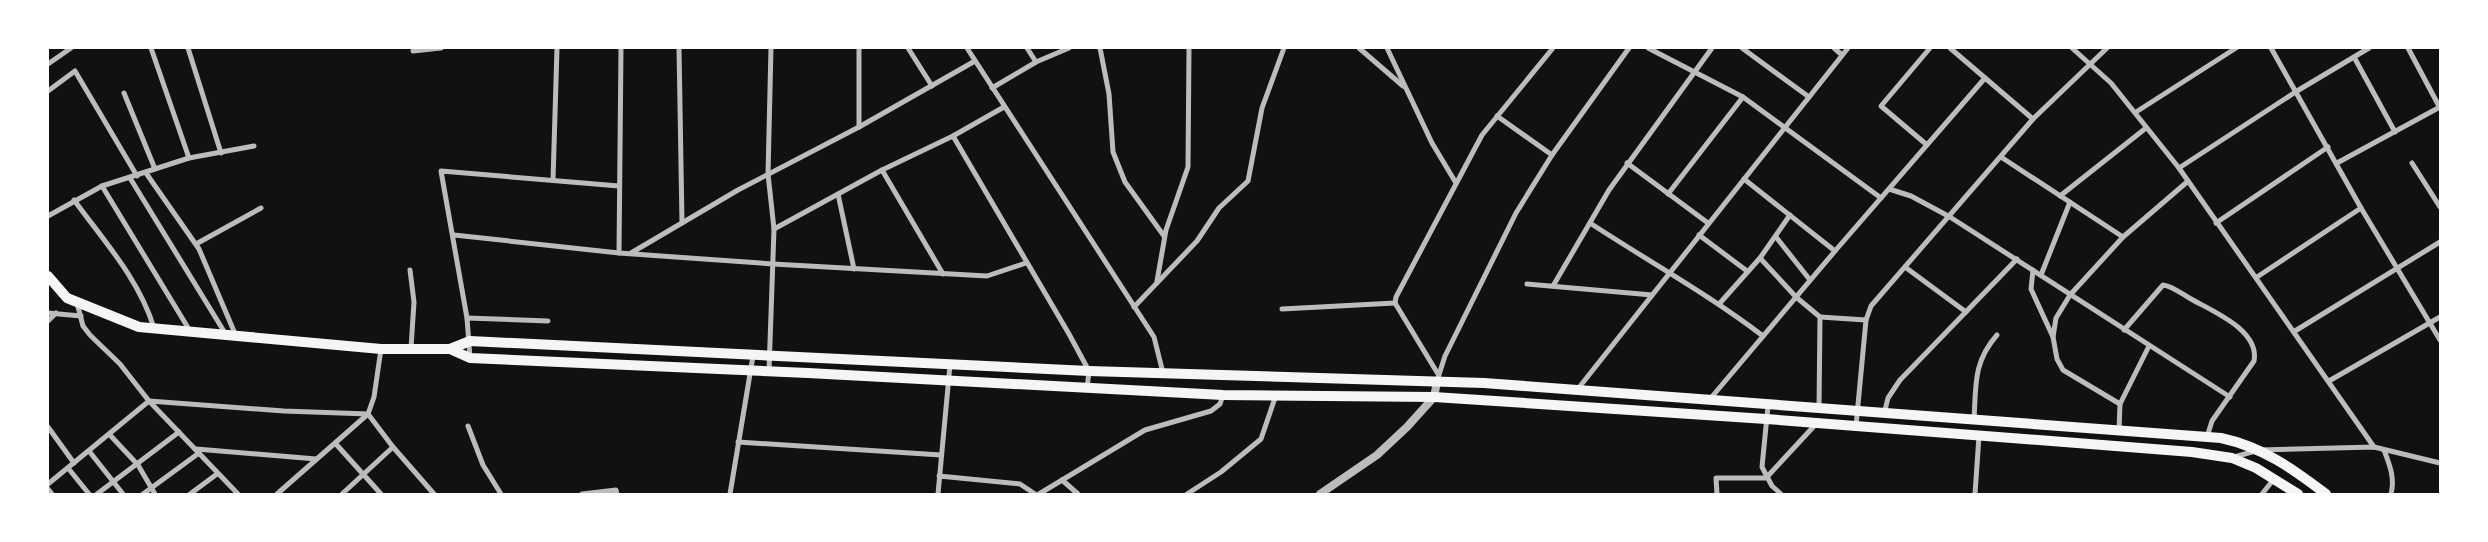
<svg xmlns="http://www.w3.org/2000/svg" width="2488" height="542" font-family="'Titillium Web',sans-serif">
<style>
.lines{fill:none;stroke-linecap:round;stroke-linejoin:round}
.minor{stroke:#bcbcbc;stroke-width:5}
.tertiary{stroke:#bcbcbc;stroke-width:8}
.primary{stroke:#f5f5f5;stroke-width:10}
</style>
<rect width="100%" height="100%" fill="#111"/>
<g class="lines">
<!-- minor -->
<g class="minor">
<polyline points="151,48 189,158"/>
<polyline points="188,48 221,153"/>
<polyline points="679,48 682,223"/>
<polyline points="908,48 932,86"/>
<polyline points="967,48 1154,337 1163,373"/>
<polyline points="1027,48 1036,62"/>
<polyline points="1100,48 1109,94 1113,152 1125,182 1164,236"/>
<polyline points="1359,48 1403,86"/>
<polyline points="1387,48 1432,143 1456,183"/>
<polyline points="1648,48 1743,97 1881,198"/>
<polyline points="1742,48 1809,97"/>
<polyline points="1834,48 1842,55"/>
<polyline points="1950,48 2033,119"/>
<polyline points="2072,48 2111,83 2179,168 2374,447"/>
<polyline points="2271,48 2361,208 2440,340"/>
<polyline points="2408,48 2440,108"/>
<polyline points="413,51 441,48"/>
<polyline points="2354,57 2395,132"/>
<polyline points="48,64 71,48"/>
<polyline points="992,88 1036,62 1069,48"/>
<polyline points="48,91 75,71 137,176"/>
<polyline points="124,93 155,169"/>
<polyline points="2136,112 2236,48"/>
<polyline points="1497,116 1552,155"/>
<polyline points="859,127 859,48"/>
<polyline points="953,136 1069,334 1089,371 1087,389"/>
<polyline points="1927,145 1881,106 1930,48"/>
<polyline points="2001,157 2123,237"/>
<polyline points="1627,163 1708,223"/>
<polyline points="2337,163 2440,107"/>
<polyline points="2412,163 2440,207"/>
<polyline points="2179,168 2297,91 2369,48"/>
<polyline points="882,170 943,274"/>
<polyline points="146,173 199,249 236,336"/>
<polyline points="130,178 225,333"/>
<polyline points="1744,179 1835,251"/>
<polyline points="553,180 557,48"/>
<polyline points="102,186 190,331"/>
<polyline points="1889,189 1911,196 1950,217 2230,397"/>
<polyline points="838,194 854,269"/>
<polyline points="1668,194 1743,97"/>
<polyline points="2060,196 2146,128"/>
<path d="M74,200C104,241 139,279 154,328"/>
<polyline points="48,216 102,186 189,158 254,146"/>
<path d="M1590,223C1648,261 1708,294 1763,336"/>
<polyline points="2216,223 2328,147"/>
<polyline points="774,229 882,170 953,136 1004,107"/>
<polyline points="454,235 619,253 773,264 987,276 1026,263"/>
<polyline points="1699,235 1747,271"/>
<polyline points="1776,237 1810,280"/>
<polyline points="196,244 261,208"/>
<polyline points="619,253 621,48"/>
<polyline points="631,253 738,190 859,127 975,61"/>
<polyline points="1760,258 1796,297 1820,317 1819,409"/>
<polyline points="1905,267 1966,312"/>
<polyline points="410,270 414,302 411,348"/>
<polyline points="2033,270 2031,289 2053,337"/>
<polyline points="2041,275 2070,202"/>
<polyline points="2257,277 2361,208"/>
<polyline points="1157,281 1166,230 1188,167 1189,48"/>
<polyline points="1527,284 1652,295"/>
<polyline points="1553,286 1609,190 1712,48"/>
<polyline points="77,303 83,326 90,335 120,364 149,401 238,494"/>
<polyline points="1720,303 1760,258 1790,215"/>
<polyline points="1134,307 1197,241 1219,208 1248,181 1262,108 1284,48"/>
<polyline points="1282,309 1395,303"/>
<polyline points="48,313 81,316"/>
<polyline points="1820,317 1866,320"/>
<polyline points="467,318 548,321"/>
<polyline points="48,321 56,313"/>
<path d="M2124,330L2163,285C2172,286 2182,294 2191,299C2212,311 2260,330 2254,361L2212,421L2207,437"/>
<polyline points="2295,331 2440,242"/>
<polyline points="470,358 467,318 441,171 619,186"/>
<polyline points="769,371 774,229 768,174 771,48"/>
<polyline points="1438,374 1395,303 1396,297 1482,135 1553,48"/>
<polyline points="1437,381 1445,356 1516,213 1552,155 1629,48"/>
<polyline points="2329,381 2440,317"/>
<polyline points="1577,390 1848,48"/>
<polyline points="1710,399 1835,251 1985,78"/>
<polyline points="2120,404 2063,370 2057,359 2053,337 2056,318 2070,295 2123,237 2187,182"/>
<polyline points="1768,406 1762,467 1772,486 1781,494"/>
<polyline points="1884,414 1888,398 1900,380 2017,259"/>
<path d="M1974,420C1976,386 1973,362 1997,335"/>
<polyline points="468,426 483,465 501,494"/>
<polyline points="1856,426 1866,320 1871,306 2033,119 2107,48"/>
<polyline points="48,427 74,463"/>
<polyline points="2119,430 2120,404 2149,346"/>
<polyline points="109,434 138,465 155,494"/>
<polyline points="738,442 941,455"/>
<polyline points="335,443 381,494"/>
<polyline points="196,449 316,459"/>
<path d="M2384,450C2390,466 2395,478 2391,494"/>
<polyline points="89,451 123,494"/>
<polyline points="2234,457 2259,450 2374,447 2440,463"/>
<polyline points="68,468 89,494"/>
<polyline points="939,476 1020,484 1035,494"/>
<polyline points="1062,480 1078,494"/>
<polyline points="48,484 149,401 284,411 368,414 393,447 434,494"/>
<polyline points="48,489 52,494"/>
<polyline points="97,494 179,432"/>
<polyline points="143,494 199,453"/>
<polyline points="190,494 217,474"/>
<polyline points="277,494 368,414 374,397 381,349"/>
<polyline points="342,494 393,447"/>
<polyline points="582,494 616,490 617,494"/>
<polyline points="730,494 753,356"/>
<polyline points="938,494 950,365"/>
<polyline points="1039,494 1145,430 1211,411 1220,404 1223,395"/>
<polyline points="1187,494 1221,472 1261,439 1276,395"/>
<polyline points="1717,494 1716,478 1766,478 1816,424"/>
<polyline points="1975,494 1979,436"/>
<polyline points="2262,494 2274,479"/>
</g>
<!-- tertiary -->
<polyline class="tertiary" points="1320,494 1377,455 1407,427 1434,397 1437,382"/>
<!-- primary -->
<g class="primary">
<polyline points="48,276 67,298 139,327 381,349 450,349 470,358 808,373 1223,395 1434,397 1766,419 2192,452 2232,458 2256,468 2298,494"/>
<path d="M450,349L470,341L1089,371L1484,383L2221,438C2263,447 2293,469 2326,494"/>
</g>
</g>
<!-- border -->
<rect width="2488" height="542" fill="none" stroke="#ffffff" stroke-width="98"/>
</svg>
